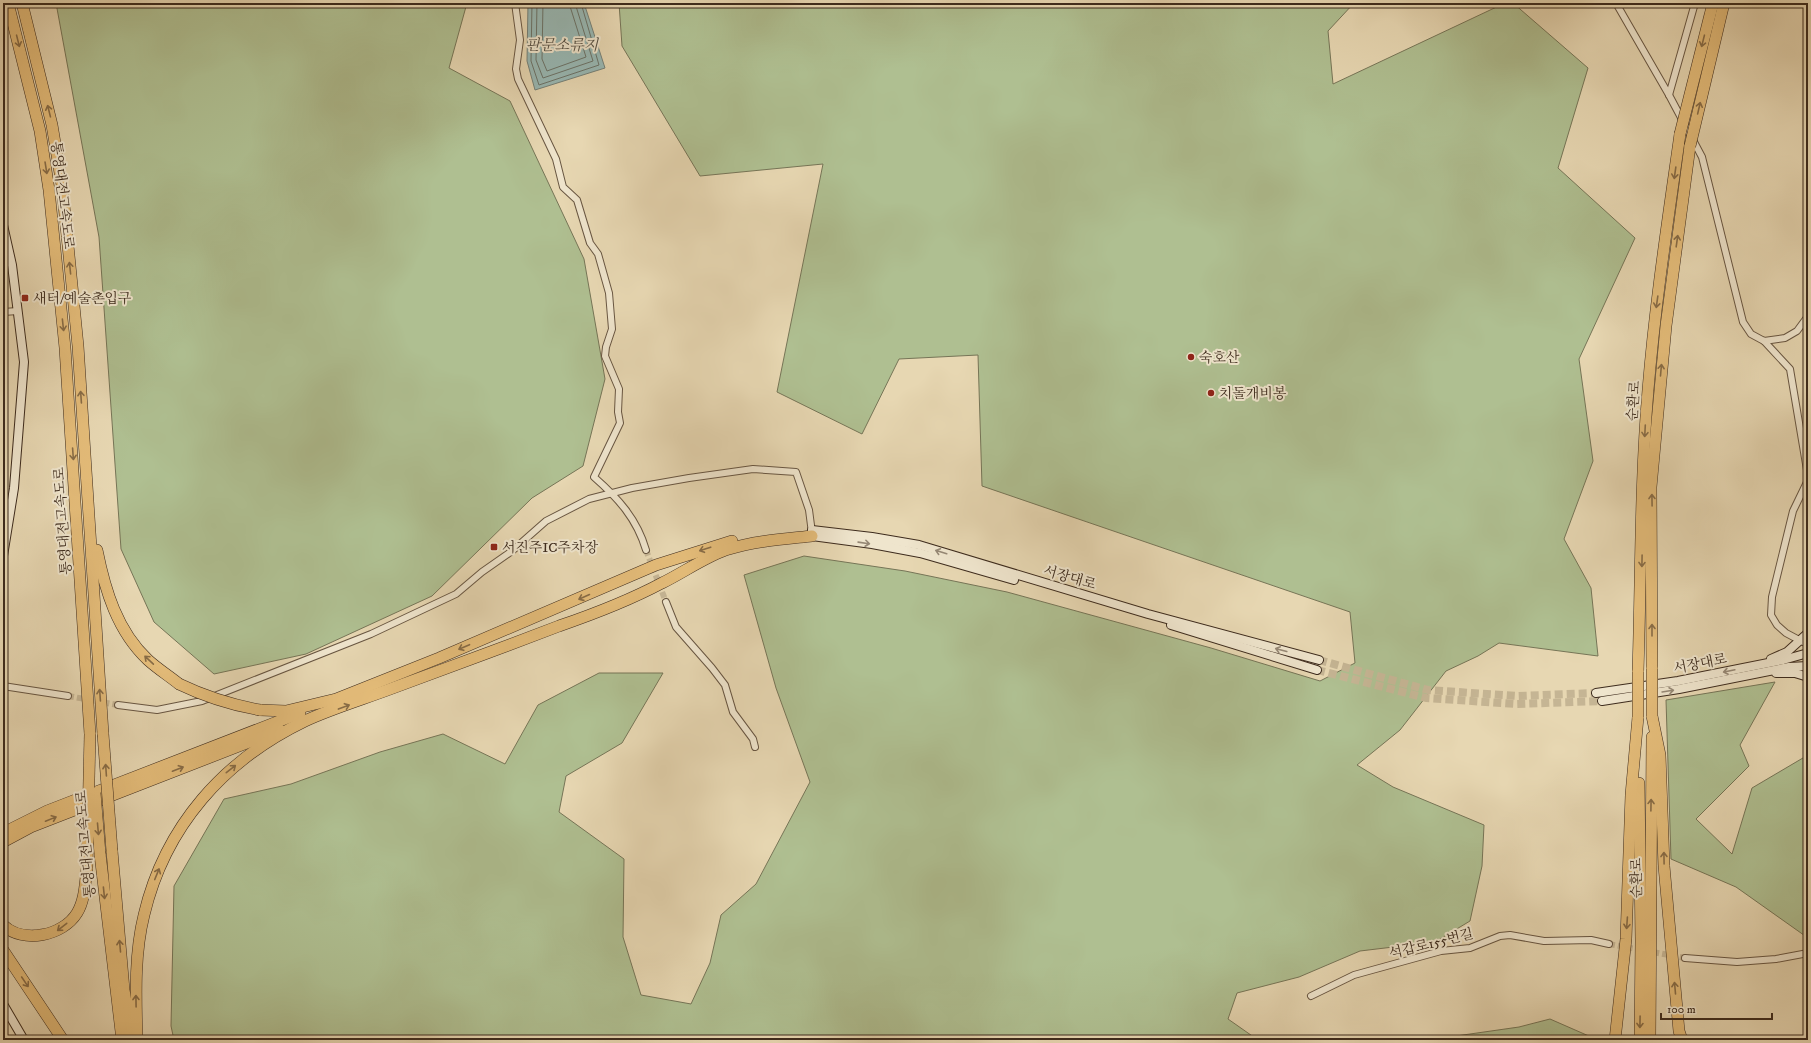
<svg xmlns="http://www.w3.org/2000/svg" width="1811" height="1043" font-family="'IM FELL DW Pica','Noto Serif KR',serif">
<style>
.green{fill:#afbf91;stroke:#767557}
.water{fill:#98b8b4;stroke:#748078}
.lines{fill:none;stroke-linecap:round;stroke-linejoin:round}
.shore{stroke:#6a7268;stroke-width:1}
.street-tunnel{stroke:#c5b594;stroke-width:6;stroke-dasharray:6 3;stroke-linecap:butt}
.secondary-tunnel{stroke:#c5b594;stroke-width:8;stroke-dasharray:8 4;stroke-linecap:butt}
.street-casing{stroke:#685642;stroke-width:8}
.secondary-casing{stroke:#3d2b1d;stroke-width:10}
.highway-casing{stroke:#3d2b1d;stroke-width:12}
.street{stroke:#efe5cd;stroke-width:6}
.secondary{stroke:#efe5cd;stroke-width:8}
.highway{stroke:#e4bc79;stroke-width:11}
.highway-bridge-casing{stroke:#3d2b1d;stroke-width:12;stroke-linecap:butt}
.highway-bridge{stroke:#e4bc79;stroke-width:11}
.oneway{stroke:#886c46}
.oneway2{stroke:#968875}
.poi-dot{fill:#8f2418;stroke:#efe5cd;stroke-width:1.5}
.labels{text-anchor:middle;stroke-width:4;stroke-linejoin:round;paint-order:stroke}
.street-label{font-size:14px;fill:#3d2b1d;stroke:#efe5cd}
.poi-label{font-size:14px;fill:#3d2b1d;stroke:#efe5cd;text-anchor:start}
.water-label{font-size:15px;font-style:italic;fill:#544e43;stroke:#efe5cd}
</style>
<rect width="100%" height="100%" fill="#e7d7b2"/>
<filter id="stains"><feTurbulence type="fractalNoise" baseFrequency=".005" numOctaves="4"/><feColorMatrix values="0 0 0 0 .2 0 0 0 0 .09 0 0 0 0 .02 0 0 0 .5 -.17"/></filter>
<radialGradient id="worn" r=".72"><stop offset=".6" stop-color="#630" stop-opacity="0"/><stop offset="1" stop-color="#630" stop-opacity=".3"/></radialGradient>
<!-- green -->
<g class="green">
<polygon points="56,3 467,3 449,68 510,101 584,259 605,379 583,466 532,498 432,596 306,654 214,674 154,622 121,549 99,237"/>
<polygon points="619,3 1354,3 1328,31 1333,84 1505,3 1513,3 1588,68 1558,168 1635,238 1579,359 1593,461 1564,539 1591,588 1598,656 1499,643 1478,656 1446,671 1400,730 1357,765 1393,787 1484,825 1482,866 1470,921 1435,942 1360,951 1299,977 1237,993 1228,1019 1258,1040 174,1040 171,1026 174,886 224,799 291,784 380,752 443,734 505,764 538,705 599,673 663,673 622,743 566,776 559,812 624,859 623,937 641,995 691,1004 710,963 721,915 756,884 810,782 776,688 744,575 804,556 905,571 1007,592 1211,648 1320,681 1355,663 1350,612 982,486 978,355 899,359 862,434 777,392 823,164 700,176 622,46"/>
<polygon points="1775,682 1740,745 1749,766 1696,819 1732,854 1752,788 1808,755 1808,938 1736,887 1671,859 1666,700"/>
<polygon points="1550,1019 1598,1040 1428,1040 1519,1027"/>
</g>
<!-- water -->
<polygon class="water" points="528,3 584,3 605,68 535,90 527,61"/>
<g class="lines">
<!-- shore -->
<g class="shore">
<polyline points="532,3 531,61 539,85 599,65 581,3"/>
<polyline points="537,3 536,60 543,78 593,61 575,3"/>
<polyline points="543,3 542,59 547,71 586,57 569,3"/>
</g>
<!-- street-tunnel -->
<g class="street-tunnel">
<polyline points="646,550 666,602"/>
<polyline points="68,696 118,705"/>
<polyline points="1609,944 1685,958"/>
</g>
<!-- secondary-tunnel -->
<g class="secondary-tunnel">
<polyline points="1319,660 1428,690 1517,696 1596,693"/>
<polyline points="1317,670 1426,698 1517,704 1602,701"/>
</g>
<!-- street casing -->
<g class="street-casing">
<g id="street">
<path d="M515,3L520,40L516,69L518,79L556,159L563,187L577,200L590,243L598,254L609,293L612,329L606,347L605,356L619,389L618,412L620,423L594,477C618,498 637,519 646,550"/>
<polyline points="1616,3 1669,95 1702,157 1743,322 1751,334 1764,341 1785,338 1797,331 1808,316"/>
<polyline points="1669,95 1695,3"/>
<polyline points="3,312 18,311"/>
<polyline points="1764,341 1790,369 1808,476"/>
<polyline points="666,602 676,627 712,668 725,685 733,712 753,739 755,747"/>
<polyline points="1808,640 1801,641 1808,644"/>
<polyline points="1801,641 1786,633 1777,625 1771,615 1772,597 1793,511 1808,480"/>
<polyline points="3,686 68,696"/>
<polyline points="118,705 157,710 202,701 371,634 456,594 482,572 512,551 546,521 589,499 632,488 689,478 753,469 796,472 809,510 812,533"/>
<polyline points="1685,958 1737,962 1776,959 1808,953"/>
<polyline points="1311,996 1354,975 1441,951 1470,948 1500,936 1510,935 1544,941 1591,940 1609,944"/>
</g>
</g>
<!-- secondary casing -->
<g class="secondary-casing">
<g id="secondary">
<polyline points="3,225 12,265 24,362 14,488 3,556"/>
<polyline points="1808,362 1808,396"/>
<polyline points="812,530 872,537 919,545 1148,614 1319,660"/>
<polyline points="812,536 872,544 920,553 1014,580"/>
<polyline points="1171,625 1317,670"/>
<polyline points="1771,659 1787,652 1808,633"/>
<polyline points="1776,673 1795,673 1808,677"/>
<polyline points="1596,693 1678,681 1783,660 1808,653"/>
<polyline points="1602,701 1679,689 1789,667 1808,666"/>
<polyline points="3,1004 24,1040"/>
</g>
</g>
<!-- highway casing -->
<g class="highway-casing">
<g id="highway">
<polyline points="8,3 40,131 49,190 65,348 90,734"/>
<polyline points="22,3 52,125 62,185 78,346 103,734"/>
<path d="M97,550C105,590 117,631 148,660C158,669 169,676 179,684"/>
<polyline points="1652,669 1651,487 1666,326 1690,146"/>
<path d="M1638,672C1641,578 1640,484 1648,390C1655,304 1668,219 1680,134"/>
<polyline points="260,710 286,711 336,699 439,658 656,565 732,541"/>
<polyline points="1652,716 1660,755 1664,866 1679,1031 1682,1040"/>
<polyline points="1639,783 1641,941 1640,1040"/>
<polyline points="3,833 47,811 300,713"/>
<polyline points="3,842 31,827 280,730"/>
<polyline points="112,851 124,990 131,1033"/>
<polyline points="100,854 122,1040"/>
<path d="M3,925C23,944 63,936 77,913C85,900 85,883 87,868"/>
<polyline points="3,950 63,1040"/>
<path d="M137,1040C136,998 134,955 144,915C165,826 224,760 305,721C333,708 364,699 393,688C448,668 504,647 559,626C594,614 630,600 662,583C681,574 710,554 729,549C755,541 784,539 812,536"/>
<polyline points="1615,1040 1626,939 1631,795 1638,717"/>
<polyline points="1650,1040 1652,737"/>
</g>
</g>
<!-- street -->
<use href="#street" class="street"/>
<!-- secondary -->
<use href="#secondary" class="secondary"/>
<!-- highway -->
<use href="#highway" class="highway"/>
<!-- highway-bridge casing -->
<g class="highway-bridge-casing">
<g id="highway-bridge">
<polyline points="1680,134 1713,3"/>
<polyline points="1690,146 1724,3"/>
<polyline points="1638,672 1638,717"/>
<path d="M179,684C206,697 232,705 260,710"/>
<polyline points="1652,716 1652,669"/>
<polyline points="103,734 112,851"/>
<polyline points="95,793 100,854"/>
<polyline points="87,868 90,734"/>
</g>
</g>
<!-- highway-bridge -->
<use href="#highway-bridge" class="highway-bridge"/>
</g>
<!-- one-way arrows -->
<defs><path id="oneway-shaft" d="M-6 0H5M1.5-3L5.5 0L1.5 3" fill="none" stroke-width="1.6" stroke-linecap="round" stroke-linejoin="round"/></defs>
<g class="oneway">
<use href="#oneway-shaft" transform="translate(18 41) rotate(76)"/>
<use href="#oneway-shaft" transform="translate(1703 41) rotate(104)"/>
<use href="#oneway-shaft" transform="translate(1699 108) rotate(-77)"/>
<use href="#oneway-shaft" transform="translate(49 111) rotate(-104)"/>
<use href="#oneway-shaft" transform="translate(46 168) rotate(81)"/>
<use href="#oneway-shaft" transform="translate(1675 173) rotate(98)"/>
<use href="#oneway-shaft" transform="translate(1677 241) rotate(-82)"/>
<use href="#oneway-shaft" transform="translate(70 268) rotate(-96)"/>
<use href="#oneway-shaft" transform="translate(1657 302) rotate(98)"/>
<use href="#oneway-shaft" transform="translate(63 325) rotate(84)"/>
<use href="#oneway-shaft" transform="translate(1661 370) rotate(-85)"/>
<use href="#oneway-shaft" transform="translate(81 397) rotate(-94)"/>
<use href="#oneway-shaft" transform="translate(1645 431) rotate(93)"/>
<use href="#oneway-shaft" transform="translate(73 454) rotate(86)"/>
<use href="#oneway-shaft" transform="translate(1652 500) rotate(-91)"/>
<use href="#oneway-shaft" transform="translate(705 549) rotate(162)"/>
<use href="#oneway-shaft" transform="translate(1642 561) rotate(91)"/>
<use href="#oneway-shaft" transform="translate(584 597) rotate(156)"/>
<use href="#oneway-shaft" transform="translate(1652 630) rotate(-90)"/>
<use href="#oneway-shaft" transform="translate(464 647) rotate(157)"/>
<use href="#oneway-shaft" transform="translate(149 660) rotate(-137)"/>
<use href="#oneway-shaft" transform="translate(100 695) rotate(-94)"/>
<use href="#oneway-shaft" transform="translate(344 707) rotate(-20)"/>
<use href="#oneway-shaft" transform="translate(178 769) rotate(-21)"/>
<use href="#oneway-shaft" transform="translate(231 769) rotate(-38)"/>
<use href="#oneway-shaft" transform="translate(106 770) rotate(-94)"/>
<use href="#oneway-shaft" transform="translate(1651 805) rotate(-89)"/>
<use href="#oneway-shaft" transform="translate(51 819) rotate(-22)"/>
<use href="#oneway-shaft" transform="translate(98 829) rotate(85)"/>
<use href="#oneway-shaft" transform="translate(1664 858) rotate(-91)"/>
<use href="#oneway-shaft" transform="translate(157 874) rotate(-68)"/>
<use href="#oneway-shaft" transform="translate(104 893) rotate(84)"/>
<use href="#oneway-shaft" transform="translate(1627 923) rotate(94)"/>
<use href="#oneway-shaft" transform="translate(62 927) rotate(142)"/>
<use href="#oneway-shaft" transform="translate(120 946) rotate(-95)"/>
<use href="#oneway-shaft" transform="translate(25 982) rotate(56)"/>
<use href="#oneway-shaft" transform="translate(1675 988) rotate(-95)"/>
<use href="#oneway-shaft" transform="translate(136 1001) rotate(-91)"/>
<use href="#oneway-shaft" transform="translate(1640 1022) rotate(91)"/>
</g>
<g class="oneway2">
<use href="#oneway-shaft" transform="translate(864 543) rotate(8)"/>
<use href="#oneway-shaft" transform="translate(941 552) rotate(-163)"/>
<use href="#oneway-shaft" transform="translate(1281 650) rotate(-165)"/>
<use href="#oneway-shaft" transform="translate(1729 671) rotate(168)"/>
<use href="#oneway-shaft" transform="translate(1668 691) rotate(-9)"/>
</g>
<!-- markers -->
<g class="poi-dot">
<rect x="21" y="294" width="8" height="8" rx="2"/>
<circle cx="1191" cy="357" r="4"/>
<circle cx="1211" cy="393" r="4"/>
<rect x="490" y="543" width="8" height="8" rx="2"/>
</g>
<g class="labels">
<!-- street labels -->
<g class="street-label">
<text transform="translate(63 195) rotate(83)" y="5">통영대전고속도로</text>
<text transform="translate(1633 401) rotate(-86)" y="5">순환로</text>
<text transform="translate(62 521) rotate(-94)" y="5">통영대전고속도로</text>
<text transform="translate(1070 577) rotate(16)" y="5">서장대로</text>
<text transform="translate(1700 663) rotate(-11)" y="5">서장대로</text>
<text transform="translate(85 844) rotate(-95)" y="5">통영대전고속도로</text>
<text transform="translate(1636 878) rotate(-91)" y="5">순환로</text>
<text transform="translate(1431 943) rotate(-14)" y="5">석갑로155번길</text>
</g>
<!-- poi labels -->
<g class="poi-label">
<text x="33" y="303">새터/예술촌입구</text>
<text x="1199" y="362">숙호산</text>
<text x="1219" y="398">치돌개비봉</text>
<text x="502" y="552">서진주IC주차장</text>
</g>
<!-- water labels -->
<g class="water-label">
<text x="562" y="50">판문소류지</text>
</g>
</g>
<!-- margin -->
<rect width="1811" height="1043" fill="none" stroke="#e7d7b2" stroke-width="16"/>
<rect x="4" y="4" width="1803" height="1035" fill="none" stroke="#3d2b1d" stroke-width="2"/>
<rect x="8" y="8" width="1795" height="1027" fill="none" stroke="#3d2b1d"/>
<!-- scale -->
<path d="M1661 1013v6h111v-6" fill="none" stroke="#3d2b1d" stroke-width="2"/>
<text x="1667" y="1013" font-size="12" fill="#3d2b1d" stroke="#efe5cd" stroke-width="3" paint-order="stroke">100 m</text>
<rect width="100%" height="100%" filter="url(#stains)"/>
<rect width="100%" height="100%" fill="url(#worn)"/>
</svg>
